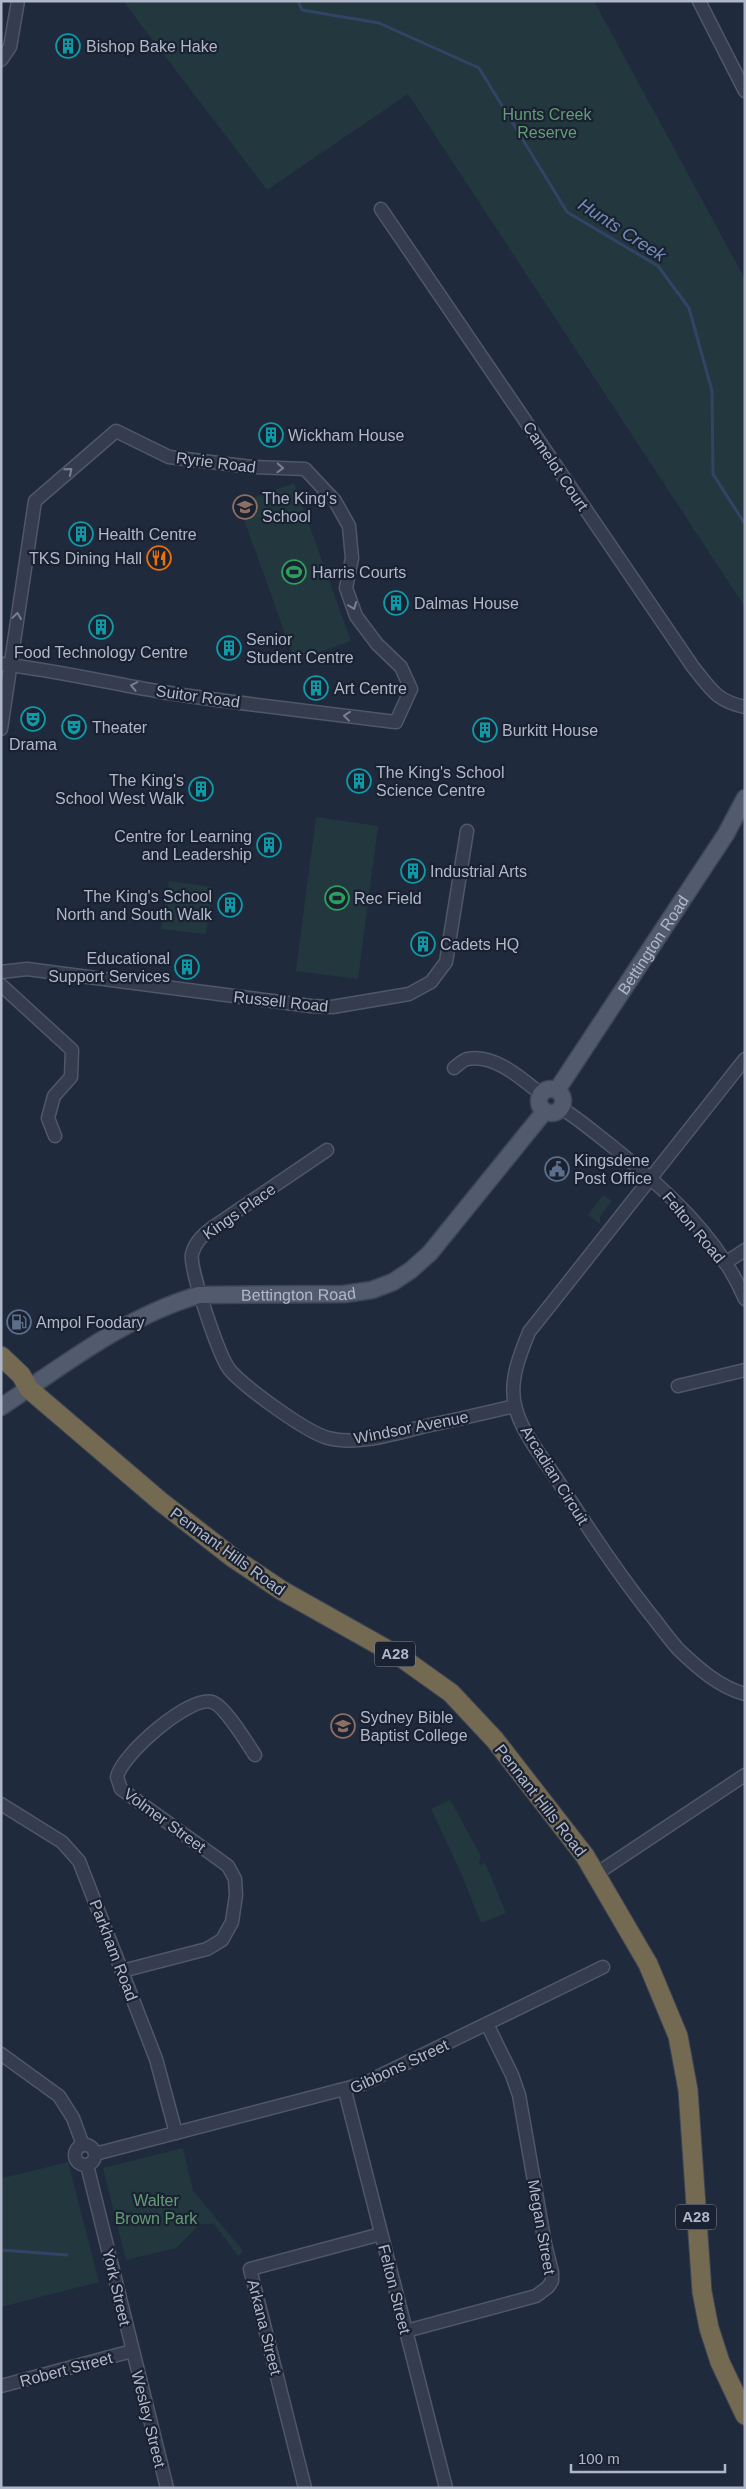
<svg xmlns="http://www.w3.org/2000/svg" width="746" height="2489" font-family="Arial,sans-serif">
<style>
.green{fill:#22383e}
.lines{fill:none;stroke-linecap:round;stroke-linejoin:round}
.stream{stroke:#324466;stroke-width:3}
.minor-casing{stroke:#4f5768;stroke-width:15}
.major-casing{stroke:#3d4656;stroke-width:19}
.highway-casing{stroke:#3c4455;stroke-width:21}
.minor{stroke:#343c4d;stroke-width:12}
.major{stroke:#525b6d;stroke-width:16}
.highway{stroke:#746951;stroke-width:19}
.oneway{stroke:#788091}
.labels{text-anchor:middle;stroke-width:4.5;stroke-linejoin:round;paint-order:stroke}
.shield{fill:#1a2232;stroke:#828a9c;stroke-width:1}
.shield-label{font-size:15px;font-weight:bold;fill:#afb7c9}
.poi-label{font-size:16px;fill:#afb7c9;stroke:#1a2232;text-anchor:start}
.park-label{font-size:16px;fill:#649c75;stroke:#1a2232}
.street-label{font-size:16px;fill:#afb7c9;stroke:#1a2232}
.water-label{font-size:18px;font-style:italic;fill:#748bb3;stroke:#1a2232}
</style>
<rect width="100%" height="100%" fill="#202a3d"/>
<!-- green -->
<g class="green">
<polygon points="123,1 594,1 745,279 745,607 408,94 267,190"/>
<polygon points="294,483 351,641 295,661 238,503"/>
<polygon points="316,817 378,826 358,979 296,971"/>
<polygon points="169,881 212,887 206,934 161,929"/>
<polygon points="603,1195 612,1201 600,1216 600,1224 588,1215"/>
<polygon points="450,1800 481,1856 479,1861 480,1865 485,1863 506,1913 481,1923 461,1873 431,1809"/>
<polygon points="183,2148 193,2191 243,2251 238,2256 214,2224 200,2224 176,2248 126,2260 103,2168"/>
<polygon points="68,2162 99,2282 1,2307 1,2174 3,2178"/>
</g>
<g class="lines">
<!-- stream -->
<g class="stream">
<polyline points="298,1 302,10 379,23 479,68 567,212 658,266 689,308 712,391 713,474 745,524"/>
<polyline points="1,2250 67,2255"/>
</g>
<!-- minor casing -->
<g class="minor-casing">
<g id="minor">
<polyline points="699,1 745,91"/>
<polyline points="1,60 10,47 18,1"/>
<path d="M381,209L693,667C711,689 716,701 745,707"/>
<path d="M1,664C55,670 108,683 162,692C240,704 318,712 396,722L411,689L401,667L377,644L356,616L346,588L352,558L349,526L335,501L305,469L252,467L169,457L116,431L35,501L1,729"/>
<polyline points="1,972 27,969 311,1006 332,1007 409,994 431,982 446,962 467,831"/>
<polyline points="1,985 72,1050 71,1077 54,1096 48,1118 55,1136"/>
<path d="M745,1059L529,1332C520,1354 509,1381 515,1405C520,1431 544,1459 558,1481C587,1527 617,1572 651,1615C660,1626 669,1639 679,1650C698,1668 719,1687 745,1694"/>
<path d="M454,1068C458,1065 463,1060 467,1059C494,1053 522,1079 541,1094"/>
<path d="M561,1108C579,1119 596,1134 613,1147C665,1189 718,1236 745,1299"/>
<path d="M327,1150L212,1228C203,1235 195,1242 192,1254C189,1269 219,1355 229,1369C244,1387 306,1432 328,1438C359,1446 396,1433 426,1426C455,1420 485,1413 515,1406"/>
<polyline points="725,1263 745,1250"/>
<polyline points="678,1386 745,1370"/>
<polyline points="1,1804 62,1842 79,1861 156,2059 176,2133"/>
<polyline points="596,1874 745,1775"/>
<path d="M122,1971L207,1949L222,1940L232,1922L236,1895L235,1879L228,1866L121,1789L117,1777C121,1755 190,1695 212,1702C224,1705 247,1743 255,1755"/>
<polyline points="1,2054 59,2096 73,2118 83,2145"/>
<polyline points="345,2091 446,2488"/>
<circle cx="85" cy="2155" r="10"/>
<polyline points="95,2154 363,2084 603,1967"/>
<polyline points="87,2165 167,2488"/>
<polyline points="406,2331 536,2296 548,2287 552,2281 552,2272 545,2244 519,2095 512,2075 487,2024"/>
<polyline points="1,2386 132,2351"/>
<polyline points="305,2488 250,2269 381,2234"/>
</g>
</g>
<!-- major casing -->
<g class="major-casing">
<g id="major">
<circle cx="551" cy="1101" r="12"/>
<path id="s1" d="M557,1090L726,834L745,798"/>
<path id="s2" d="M1,1407C64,1365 126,1316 199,1295L344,1294L372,1290L393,1282L411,1270L430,1253L545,1111"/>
</g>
</g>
<!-- highway casing -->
<g class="highway-casing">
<polyline id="highway" points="1,1356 21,1375 29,1389 160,1501 232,1557 281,1590 402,1658 451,1693 495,1740 585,1856 648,1964 678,2036 688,2090 702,2292 709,2328 720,2362 745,2415"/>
</g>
<!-- minor -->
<use href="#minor" class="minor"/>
<!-- major -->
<use href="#major" class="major"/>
<!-- highway -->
<use href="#highway" class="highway"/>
</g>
<!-- one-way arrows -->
<defs><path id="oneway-chevron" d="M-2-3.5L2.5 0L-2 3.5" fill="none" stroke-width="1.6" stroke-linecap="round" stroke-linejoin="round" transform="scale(1.25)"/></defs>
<g class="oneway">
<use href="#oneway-chevron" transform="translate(280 468) rotate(2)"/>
<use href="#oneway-chevron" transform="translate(69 471) rotate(-40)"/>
<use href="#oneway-chevron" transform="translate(353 606) rotate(69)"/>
<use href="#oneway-chevron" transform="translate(17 616) rotate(-82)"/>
<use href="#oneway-chevron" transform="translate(134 686) rotate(-169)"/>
<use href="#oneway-chevron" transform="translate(347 716) rotate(-173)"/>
</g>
<!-- icons -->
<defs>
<g id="building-ring" transform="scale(1.25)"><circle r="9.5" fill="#1a2232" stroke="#0f9aa8" stroke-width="1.5"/><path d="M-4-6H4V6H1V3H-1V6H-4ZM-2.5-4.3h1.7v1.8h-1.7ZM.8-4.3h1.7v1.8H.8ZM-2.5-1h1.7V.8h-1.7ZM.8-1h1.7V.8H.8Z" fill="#0f9aa8"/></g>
<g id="school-ring" transform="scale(1.25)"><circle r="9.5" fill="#1a2232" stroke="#8d6e63" stroke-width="1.5"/><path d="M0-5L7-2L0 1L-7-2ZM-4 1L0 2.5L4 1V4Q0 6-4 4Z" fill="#8d6e63"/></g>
<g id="restaurant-ring" transform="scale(1.25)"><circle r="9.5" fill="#1a2232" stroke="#e8710a" stroke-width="1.5"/><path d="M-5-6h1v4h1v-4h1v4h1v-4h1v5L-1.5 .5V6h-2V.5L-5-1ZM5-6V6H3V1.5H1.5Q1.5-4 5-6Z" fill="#e8710a"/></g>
<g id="stadium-ring" transform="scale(1.25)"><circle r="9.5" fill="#1a2232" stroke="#2e9e5b" stroke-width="1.5"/><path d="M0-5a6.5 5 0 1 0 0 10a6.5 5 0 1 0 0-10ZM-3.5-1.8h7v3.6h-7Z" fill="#2e9e5b"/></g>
<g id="theatre-ring" transform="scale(1.25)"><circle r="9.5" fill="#1a2232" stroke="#0f9aa8" stroke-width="1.5"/><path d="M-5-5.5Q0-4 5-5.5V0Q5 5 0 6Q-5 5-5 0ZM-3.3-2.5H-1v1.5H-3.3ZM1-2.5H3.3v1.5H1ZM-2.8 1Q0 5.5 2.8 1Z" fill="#0f9aa8"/></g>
<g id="civic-ring" transform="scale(1.25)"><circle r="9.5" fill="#1a2232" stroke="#5c6f8a" stroke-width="1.5"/><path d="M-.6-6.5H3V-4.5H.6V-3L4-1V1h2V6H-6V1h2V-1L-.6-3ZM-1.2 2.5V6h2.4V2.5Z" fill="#5c6f8a"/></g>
<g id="fuel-ring" transform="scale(1.25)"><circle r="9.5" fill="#1a2232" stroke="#5c6f8a" stroke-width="1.5"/><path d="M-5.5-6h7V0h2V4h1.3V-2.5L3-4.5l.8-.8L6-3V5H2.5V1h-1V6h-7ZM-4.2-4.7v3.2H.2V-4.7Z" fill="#5c6f8a"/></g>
<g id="university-ring" transform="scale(1.25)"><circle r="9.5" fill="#1a2232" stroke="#8d6e63" stroke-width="1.5"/><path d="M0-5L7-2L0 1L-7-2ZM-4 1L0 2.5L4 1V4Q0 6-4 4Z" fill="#8d6e63"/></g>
</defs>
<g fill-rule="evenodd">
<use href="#building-ring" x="68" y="46"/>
<use href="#building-ring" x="271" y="435"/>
<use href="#school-ring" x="245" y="507"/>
<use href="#building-ring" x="81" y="534"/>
<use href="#restaurant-ring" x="159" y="558"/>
<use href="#stadium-ring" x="294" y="572"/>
<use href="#building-ring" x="396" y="603"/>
<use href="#building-ring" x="101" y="627"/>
<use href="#building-ring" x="229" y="648"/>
<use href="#building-ring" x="316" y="688"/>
<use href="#theatre-ring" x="33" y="719"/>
<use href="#theatre-ring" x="74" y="727"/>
<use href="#building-ring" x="485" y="730"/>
<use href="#building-ring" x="359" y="781"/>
<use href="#building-ring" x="201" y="789"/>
<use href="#building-ring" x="269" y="845"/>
<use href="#building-ring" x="413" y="871"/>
<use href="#stadium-ring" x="337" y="898"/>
<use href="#building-ring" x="230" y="905"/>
<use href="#building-ring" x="423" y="944"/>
<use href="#building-ring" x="187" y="967"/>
<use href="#civic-ring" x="557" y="1169"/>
<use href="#fuel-ring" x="19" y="1322"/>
<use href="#university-ring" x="343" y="1726"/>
</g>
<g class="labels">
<!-- shield labels -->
<g class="shield">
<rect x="375" y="1641.5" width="40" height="25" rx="4"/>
<rect x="676" y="2204.5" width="40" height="25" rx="4"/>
</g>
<g class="shield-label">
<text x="395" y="1659">A28</text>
<text x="696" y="2222">A28</text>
</g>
<!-- poi labels -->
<g class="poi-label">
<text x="86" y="52">Bishop Bake Hake</text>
<text x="288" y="441">Wickham House</text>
<text x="262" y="504">The King's<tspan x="262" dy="18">School</tspan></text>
<text x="98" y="540">Health Centre</text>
<text x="142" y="564" text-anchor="end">TKS Dining Hall</text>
<text x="312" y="578">Harris Courts</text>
<text x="414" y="609">Dalmas House</text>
<text x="246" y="645">Senior<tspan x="246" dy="18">Student Centre</tspan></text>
<text x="101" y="658" text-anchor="middle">Food Technology Centre</text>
<text x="334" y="694">Art Centre</text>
<text x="92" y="733">Theater</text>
<text x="502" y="736">Burkitt House</text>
<text x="33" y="750" text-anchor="middle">Drama</text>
<text x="376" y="778">The King's School<tspan x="376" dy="18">Science Centre</tspan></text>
<text x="184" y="786" text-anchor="end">The King's<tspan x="184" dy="18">School West Walk</tspan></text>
<text x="252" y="842" text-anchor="end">Centre for Learning<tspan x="252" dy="18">and Leadership</tspan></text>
<text x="430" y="877">Industrial Arts</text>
<text x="212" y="902" text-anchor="end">The King's School<tspan x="212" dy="18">North and South Walk</tspan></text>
<text x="354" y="904">Rec Field</text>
<text x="440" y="950">Cadets HQ</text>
<text x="170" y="964" text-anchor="end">Educational<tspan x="170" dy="18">Support Services</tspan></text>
<text x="574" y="1166">Kingsdene<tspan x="574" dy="18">Post Office</tspan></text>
<text x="36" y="1328">Ampol Foodary</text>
<text x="360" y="1723">Sydney Bible<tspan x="360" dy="18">Baptist College</tspan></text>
</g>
<!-- park labels -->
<g class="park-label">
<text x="547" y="120">Hunts Creek<tspan x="547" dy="18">Reserve</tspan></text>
<text x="156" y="2206">Walter<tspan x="156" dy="18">Brown Park</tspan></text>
</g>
<!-- street labels -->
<g class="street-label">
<text transform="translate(216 462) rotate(7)" y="6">Ryrie Road</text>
<text transform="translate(556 466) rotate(56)" y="6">Camelot Court</text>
<text transform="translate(198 696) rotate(8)" y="6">Suitor Road</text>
<text dy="6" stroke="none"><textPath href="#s1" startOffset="174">Bettington Road</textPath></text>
<text transform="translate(281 1001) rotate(6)" y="6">Russell Road</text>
<text transform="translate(239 1211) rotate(-35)" y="6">Kings Place</text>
<text transform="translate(694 1227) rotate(50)" y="6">Felton Road</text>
<text dy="6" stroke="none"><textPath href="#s2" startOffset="328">Bettington Road</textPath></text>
<text transform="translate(411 1427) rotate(-11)" y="6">Windsor Avenue</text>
<text transform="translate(555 1475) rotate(58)" y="6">Arcadian Circuit</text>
<text transform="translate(228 1551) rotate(36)" y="6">Pennant Hills Road</text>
<text transform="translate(541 1800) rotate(52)" y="6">Pennant Hills Road</text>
<text transform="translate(165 1820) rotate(36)" y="6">Volmer Street</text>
<text transform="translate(114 1950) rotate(69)" y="6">Parkham Road</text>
<text transform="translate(399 2066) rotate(-25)" y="6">Gibbons Street</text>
<text transform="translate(542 2227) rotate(80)" y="6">Megan Street</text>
<text transform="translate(117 2287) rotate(77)" y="6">York Street</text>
<text transform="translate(395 2289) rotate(76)" y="6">Felton Street</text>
<text transform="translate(265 2327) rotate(76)" y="6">Arkana Street</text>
<text transform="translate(66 2369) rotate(-15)" y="6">Robert Street</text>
<text transform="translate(149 2419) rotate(76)" y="6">Wesley Street</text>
</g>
<!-- water labels -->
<g class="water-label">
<text transform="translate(622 230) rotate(33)" y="6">Hunts Creek</text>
</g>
</g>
<!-- border -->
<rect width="746" height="2489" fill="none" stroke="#afb7c9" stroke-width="5"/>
<!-- scale -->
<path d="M571 2464v8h154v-8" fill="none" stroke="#afb7c9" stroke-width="2.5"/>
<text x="578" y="2464" font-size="15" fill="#afb7c9" stroke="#1a2232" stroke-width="4" paint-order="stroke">100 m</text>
</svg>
